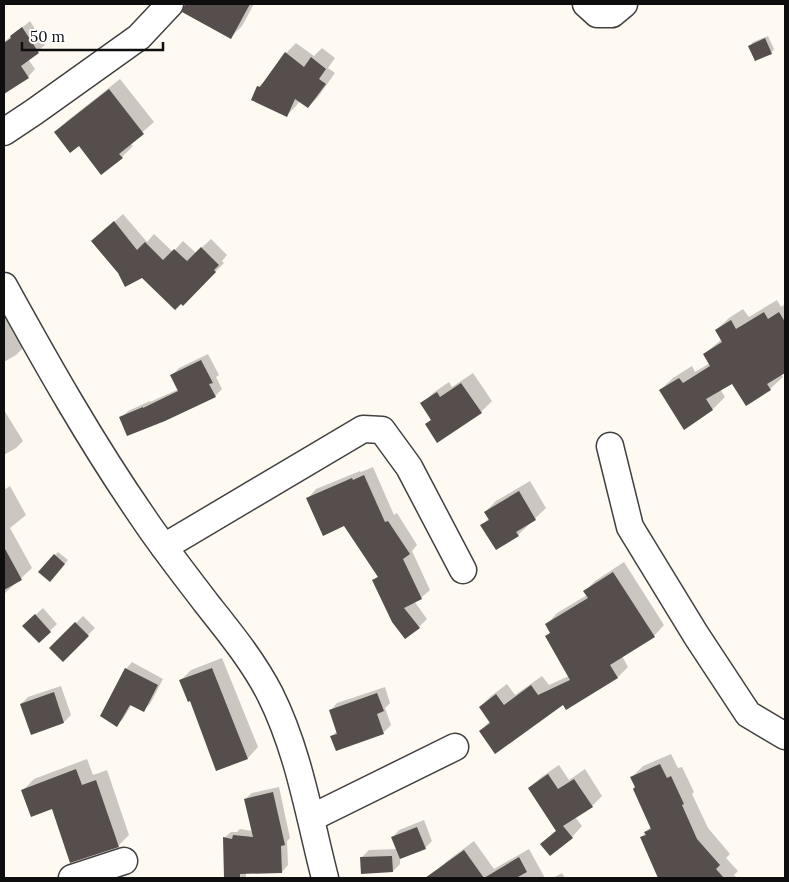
<svg xmlns="http://www.w3.org/2000/svg" width="789" height="882" font-family="Lora,serif">
<style>
.shadow{fill:#0003}
.building{fill:#564e4c}
.lines{fill:none;stroke-linecap:round;stroke-linejoin:round}
.minor-casing{stroke:#414141;stroke-width:29}
.minor{stroke:#fff;stroke-width:26}
</style>
<rect width="100%" height="100%" fill="#fef9f1"/>
<!-- shadow -->
<g class="shadow">
<polygon points="192,4 254,4 242,26 231,37 187,13"/>
<polygon points="30,21 45,45 28,59 35,69 28,77 4,93 4,42"/>
<polygon points="768,36 774,49 771,53 750,46 753,42"/>
<polygon points="296,43 314,56 322,48 335,58 328,68 335,73 318,97 308,107 300,100 297,105 287,115 258,87 269,77 286,53"/>
<polygon points="120,79 154,122 130,143 133,146 122,157 79,144 56,132 67,121"/>
<polygon points="123,214 147,242 154,234 173,252 183,241 196,253 211,239 227,255 222,261 224,263 183,304 143,277 119,272 93,241"/>
<polygon points="777,300 781,307 785,304 785,369 781,374 783,377 770,389 732,382 720,389 725,397 713,409 660,390 673,378 692,366 695,372 710,363 704,354 722,339 716,330 729,318 743,309 749,317"/>
<polygon points="4,311 23,348 16,355 4,362"/>
<polygon points="208,354 219,375 216,377 222,389 215,396 121,418 128,411 150,401 150,402 179,389 172,375 179,368"/>
<polygon points="473,373 492,401 481,412 426,425 432,419 422,404 433,393 449,382 452,387"/>
<polygon points="4,410 23,441 16,448 4,455"/>
<polygon points="373,467 394,515 397,513 417,545 412,551 430,590 421,598 414,601 427,619 419,627 374,580 378,576 345,524 308,498 316,489 360,471 361,472"/>
<polygon points="530,481 546,508 518,535 482,525 489,518 485,512 496,501"/>
<polygon points="10,486 26,515 10,528 32,568 4,594 4,490"/>
<polygon points="58,552 68,560 49,580 40,571"/>
<polygon points="624,562 664,625 654,636 622,656 628,667 618,677 566,708 564,703 480,731 490,721 480,707 491,696 507,684 515,695 542,676 549,685 569,676 546,637 551,632 547,624 557,613 587,595 585,591 595,581"/>
<polygon points="43,608 57,624 39,641 31,619"/>
<polygon points="83,616 95,628 63,660 51,648"/>
<polygon points="222,658 258,747 248,758 217,769 191,700 181,680 191,670"/>
<polygon points="132,662 163,679 150,704 143,710 132,704 123,719 117,725 102,716 126,669"/>
<polygon points="61,686 71,715 64,722 31,733 21,704 28,697"/>
<polygon points="385,687 390,703 385,708 391,725 384,732 336,749 332,736 337,731 330,711 337,703"/>
<polygon points="671,754 678,768 682,767 694,792 692,794 708,828 730,854 726,858 738,871 734,875 737,878 659,878 641,838 651,826 632,777 643,766"/>
<polygon points="87,759 93,775 107,770 129,835 118,846 23,790 34,779"/>
<polygon points="559,765 569,780 585,769 602,796 592,806 575,817 582,826 572,837 541,844 557,830 529,788 540,778"/>
<polygon points="279,787 290,838 287,841 288,865 282,872 246,873 246,878 225,878 224,838 231,832 237,832 240,829 252,831 245,799 252,793"/>
<polygon points="424,820 432,841 425,848 400,858 400,864 393,871 361,858 369,850 397,849 392,838 399,830"/>
<polygon points="474,841 494,869 529,849 545,878 433,878 447,869 439,869 447,861"/>
<polygon points="562,873 565,878 553,878"/>
</g>
<!-- building -->
<g class="building">
<polygon points="185,4 250,4 231,39 182,12"/>
<polygon points="22,27 39,53 21,66 29,78 4,94 4,43 11,38 10,36"/>
<polygon points="765,38 772,54 755,61 748,46"/>
<polygon points="285,52 304,67 311,57 326,69 319,79 326,84 308,108 295,99 287,117 251,100 257,86 260,87"/>
<polygon points="109,89 144,134 119,154 123,158 101,175 79,146 70,153 54,132"/>
<polygon points="114,221 137,250 145,242 163,260 174,249 187,261 201,247 219,265 214,270 216,272 183,306 181,304 175,310 142,278 125,287 118,273 91,241"/>
<polygon points="764,312 768,319 779,312 785,322 785,373 767,384 771,390 746,406 732,384 706,399 713,410 684,430 659,390 679,378 683,383 710,366 703,354 722,342 715,330 731,320 736,329"/>
<polygon points="201,360 213,383 209,384 216,397 165,421 127,436 119,417 143,407 143,408 178,391 170,375"/>
<polygon points="461,383 482,413 437,443 425,424 431,420 420,403 437,392 440,397"/>
<polygon points="364,475 385,522 388,521 410,554 403,559 422,599 404,608 420,628 405,639 392,622 372,580 378,577 344,526 323,536 306,498 352,478 353,480"/>
<polygon points="519,491 536,520 516,532 519,536 496,550 480,525 489,520 484,512"/>
<polygon points="4,547 22,580 4,590"/>
<polygon points="54,554 65,564 50,582 38,572"/>
<polygon points="613,572 655,637 610,665 618,678 566,710 563,705 495,754 479,731 490,723 479,707 496,694 504,705 531,685 538,695 570,680 545,636 550,633 545,624 588,598 583,591"/>
<polygon points="35,614 51,632 39,643 22,626"/>
<polygon points="75,622 89,636 63,662 49,648"/>
<polygon points="125,668 158,685 144,712 130,705 117,727 100,716"/>
<polygon points="212,668 248,759 216,771 190,701 188,702 179,680"/>
<polygon points="54,692 64,723 31,735 20,704"/>
<polygon points="377,693 384,711 377,714 384,734 336,751 330,736 337,734 329,710"/>
<polygon points="660,764 667,778 671,776 684,804 682,805 697,839 720,865 716,869 724,878 658,878 640,837 646,835 644,832 651,829 633,789 635,787 630,777"/>
<polygon points="76,769 82,785 96,780 119,847 70,863 52,809 31,817 21,790"/>
<polygon points="548,774 558,789 574,779 593,807 563,826 573,838 550,856 540,844 556,831 528,788"/>
<polygon points="273,792 285,845 281,846 282,873 240,874 240,878 224,878 223,837 232,839 233,835 253,837 244,799"/>
<polygon points="417,827 426,849 400,859 391,837"/>
<polygon points="464,850 484,878 519,857 527,872 516,878 425,878"/>
<polygon points="392,856 393,872 361,874 360,857"/>
</g>
<g class="lines">
<!-- minor casing -->
<g class="minor-casing">
<g id="minor">
<polyline points="586,4 597,14 612,14 624,4"/>
<polyline points="4,132 34,112 139,37 170,4"/>
<path d="M4,286C47,364 91,442 142,516C162,546 185,575 207,604C230,633 253,661 270,694C299,752 309,816 325,878"/>
<polyline points="610,446 630,527 696,635 748,714 785,736"/>
<polyline points="164,547 363,429 382,430 409,467 463,570"/>
<polyline points="311,818 455,747"/>
<polyline points="72,878 124,861"/>
</g>
</g>
<!-- minor -->
<use href="#minor" class="minor"/>
</g>
<!-- border -->
<rect width="789" height="882" fill="none" stroke="#0e0e0e" stroke-width="10"/>
<!-- scale -->
<path d="M22 42v8h141v-8" fill="none" stroke="#0e0e0e" stroke-width="2.5"/>
<text x="30" y="42" font-size="15" fill="#0e0e0e" stroke="#ffffff" stroke-width="4" paint-order="stroke">50 m</text>
</svg>
